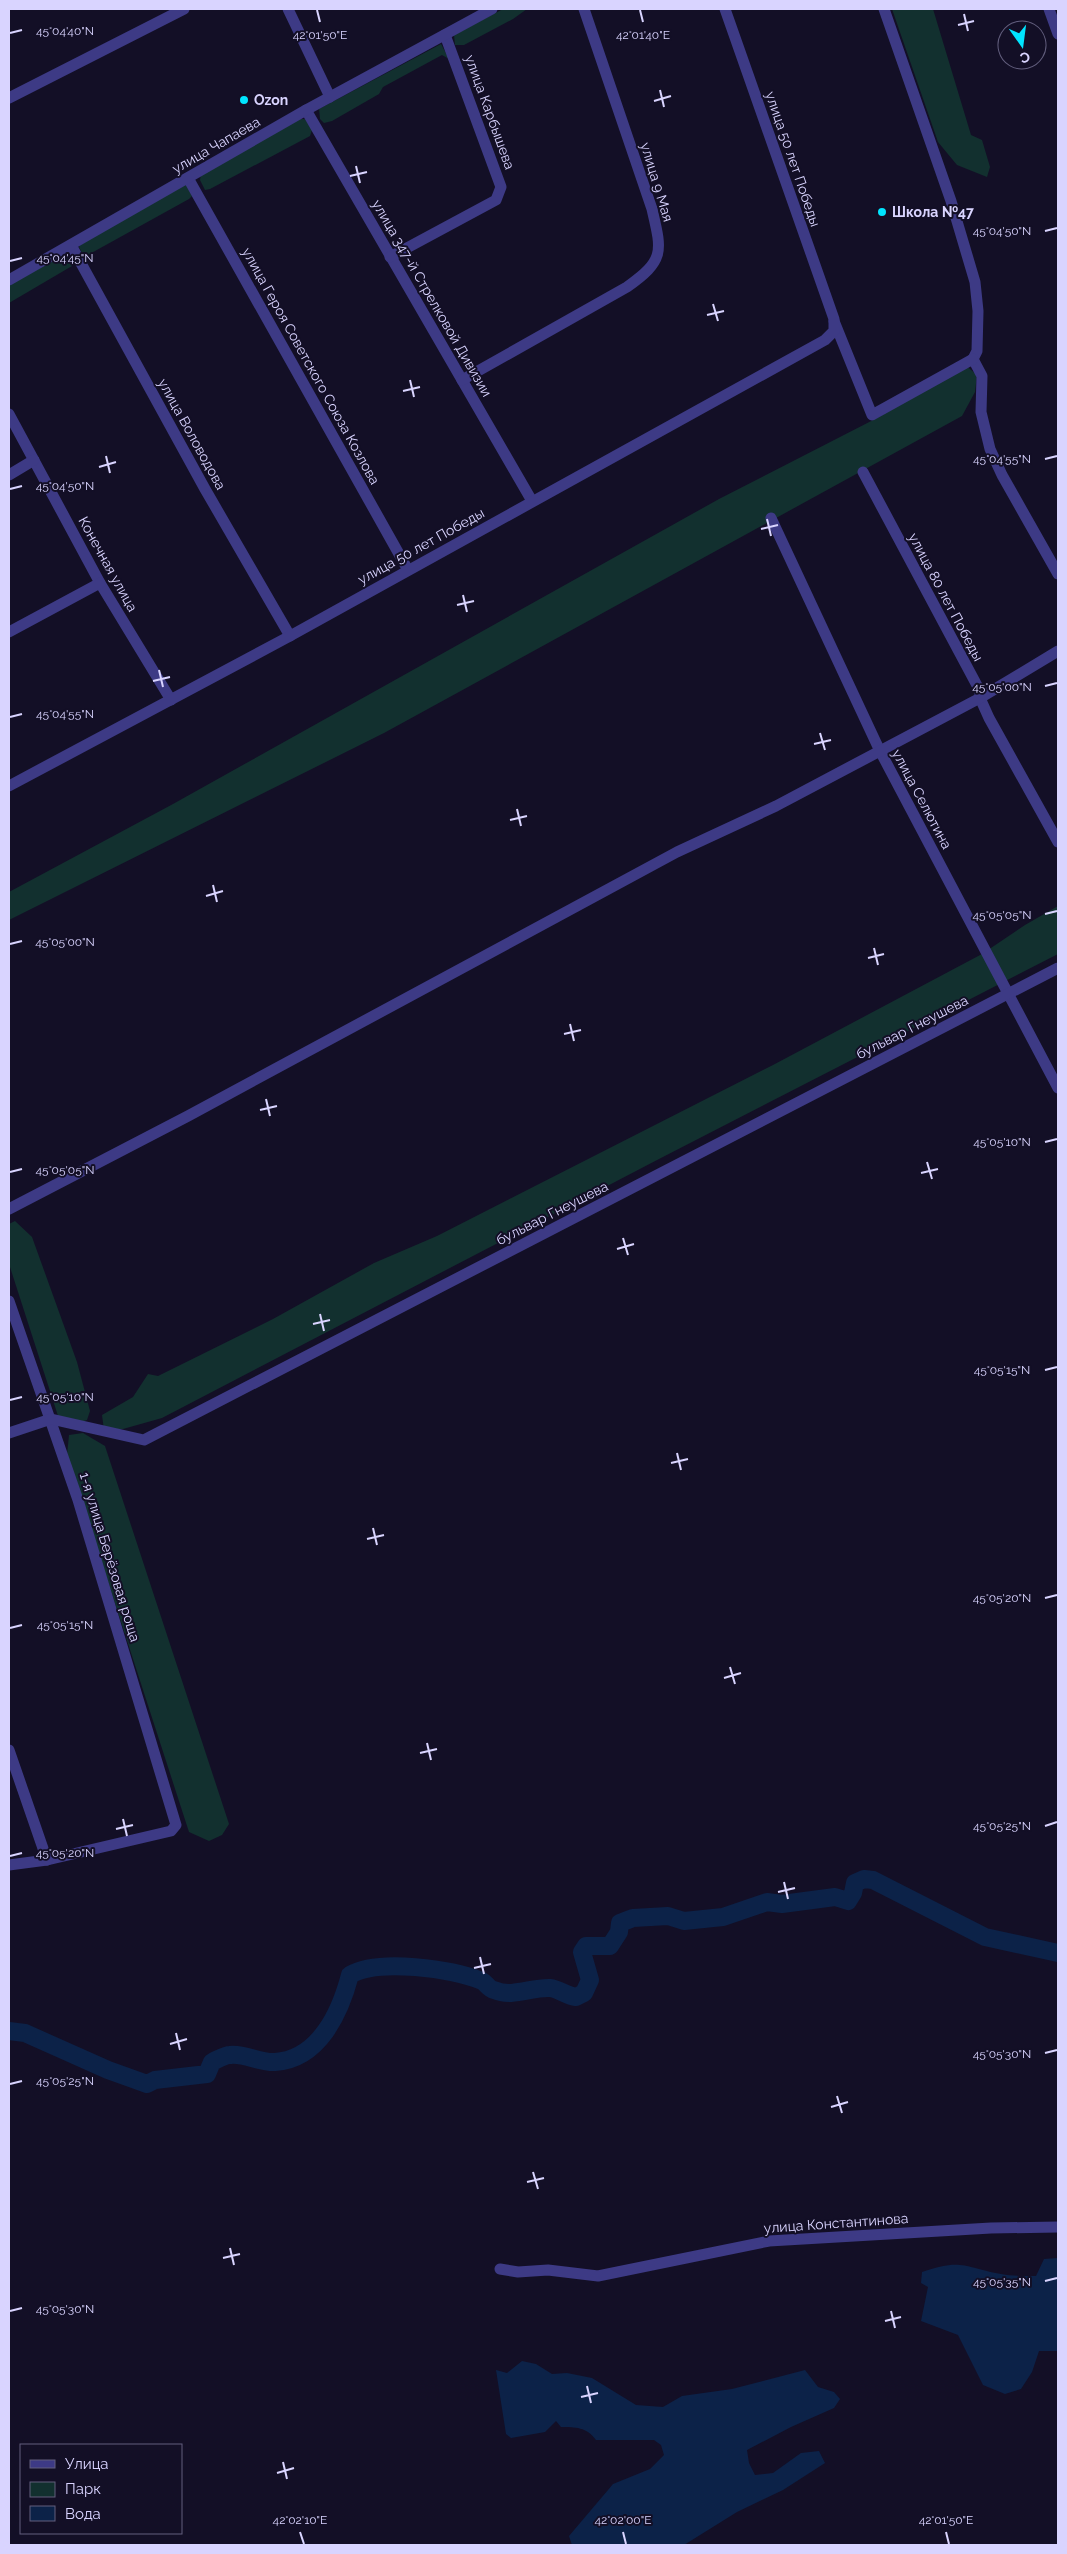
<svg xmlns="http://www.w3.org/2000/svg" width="1067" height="2554" font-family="Raleway,sans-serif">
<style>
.green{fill:#12302f}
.water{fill:#0c2248}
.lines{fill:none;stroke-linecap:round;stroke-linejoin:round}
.river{stroke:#0c2248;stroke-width:18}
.street{stroke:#3d3a85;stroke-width:11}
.ticks{fill:none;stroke:#d9d4ff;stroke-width:2}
.poi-dot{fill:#00e5ff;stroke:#130f26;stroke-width:2}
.labels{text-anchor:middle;stroke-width:4;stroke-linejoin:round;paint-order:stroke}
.poi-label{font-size:14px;font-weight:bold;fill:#d9d4ff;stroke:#130f26;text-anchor:start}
.street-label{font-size:14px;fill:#d9d4ff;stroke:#130f26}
.ticks-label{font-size:12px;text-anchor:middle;fill:#d9d4ff;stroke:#130f26;stroke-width:4;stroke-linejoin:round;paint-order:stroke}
</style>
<rect width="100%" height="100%" fill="#130f26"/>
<!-- green -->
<g class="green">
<polygon points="503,9 527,9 513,19 464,45 455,45 454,35"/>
<polygon points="892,9 933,9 971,135 982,140 990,167 987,177 957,165 938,142"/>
<polygon points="441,44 449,59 442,55 383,87 379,94 332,121 324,123 320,119 319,109"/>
<polygon points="300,119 305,119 312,130 310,136 210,189 205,190 200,180 201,174"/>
<polygon points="183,185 186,185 192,196 189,199 86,256 83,255 79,247 81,243"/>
<polygon points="63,253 68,254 73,262 72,266 9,303 9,285"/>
<polygon points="964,364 977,375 975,392 962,416 384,733 9,920 9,892 173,804 719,499 879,417"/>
<polygon points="1058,906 1058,954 659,1159 162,1418 123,1429 104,1430 102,1415 133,1397 148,1374 158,1376 273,1319 374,1263 437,1236 773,1065 982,954 1025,925"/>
<polygon points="15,1221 32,1237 77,1362 90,1411 87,1420 76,1424 59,1419 9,1264 9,1224"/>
<polygon points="83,1433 105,1446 229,1824 222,1835 209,1841 189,1832 67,1455 69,1435"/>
</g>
<!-- water -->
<g class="water">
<path d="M1058,2258V2351H1039L1032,2372L1021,2389L1005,2394L983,2385L958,2335L921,2321L928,2287L921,2283L922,2272C961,2258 964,2267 1001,2274C1012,2276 1025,2276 1036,2276L1044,2259Z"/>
<path d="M522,2361L536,2364L552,2374L567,2373L592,2378L636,2405L663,2407L682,2396L732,2389L805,2370L818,2387L834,2392L840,2399L834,2408L791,2427L747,2450L749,2463L755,2475L773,2473L801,2453L819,2451L825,2463L783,2490L737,2512L684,2545H572L569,2536L608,2490L613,2484L650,2469L664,2455L661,2445L654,2440H596C587,2427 575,2427 561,2427L556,2421L545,2432L511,2438L506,2434L496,2370L507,2373Z"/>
</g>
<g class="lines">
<!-- river -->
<path class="river" d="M9,2031L25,2033L108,2070L147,2084L155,2080L207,2074L212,2062C217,2060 224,2055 230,2055C244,2053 260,2063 275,2062C319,2059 340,2013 350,1975C378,1958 452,1969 482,1981C486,1983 489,1989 494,1990C513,1998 531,1987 550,1988C559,1989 567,1996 576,1997L584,1993L590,1980L582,1952L586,1946H610L619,1932L620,1923L633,1918L668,1916L684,1921L723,1917L767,1902L782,1904L835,1897L848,1901L853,1893L855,1883L864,1879L873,1880L985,1937L1058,1953"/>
<!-- street -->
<g class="street">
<polyline points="288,9 330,97"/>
<polyline points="884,9 951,201 975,282 978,311 977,351 973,359 982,376 981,412 990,449 1002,475 1058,574"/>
<polyline points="1049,9 1058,34"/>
<polyline points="9,98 184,9"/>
<polyline points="306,110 532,501"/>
<polyline points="188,178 408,570"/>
<polyline points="71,245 205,489 290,636"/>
<polyline points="390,257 496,200 501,187 445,35"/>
<polyline points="9,280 306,110 492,9"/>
<polyline points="834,321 872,415 973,359"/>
<path d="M462,380L627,287C665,260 662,252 652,209L584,9"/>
<polyline points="9,414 100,583 171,700"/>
<polyline points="863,472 980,691 980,698 989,718 1058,842"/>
<polyline points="9,475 34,460"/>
<polyline points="771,518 879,749 1058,1088"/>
<polyline points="9,632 100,583"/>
<polyline points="9,786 290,636 825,340 834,331 834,319 725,9"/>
<polyline points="9,1209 188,1116 677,852 776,806 980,698 1058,651"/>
<polyline points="9,1301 78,1500 176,1825 171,1831 47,1860 9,1865"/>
<polyline points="9,1433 51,1419 144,1440 1058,968"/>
<polyline points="9,1750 47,1860"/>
<polyline points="500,2269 518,2272 548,2270 598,2276 769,2241 991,2228 1058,2227"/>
</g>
</g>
<!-- ticks -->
<path class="ticks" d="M317,10L320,22M640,10L643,22M964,14L968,31M958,25L974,21M10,33L22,30M660,90L664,107M654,101L671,96M356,166L360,183M350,176L367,172M1045,231L1057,228M10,261L22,258M713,304L718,321M707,315L724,311M410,380L414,397M403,391L420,387M106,456L110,473M1045,459L1057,456M99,467L116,462M10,489L22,486M767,519L771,536M761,529L778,525M463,595L467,612M457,605L474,601M159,670L163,687M153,681L170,677M1045,686L1057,683M10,717L22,714M820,733L825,750M814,744L831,740M517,809L521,826M510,820L527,816M213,885L217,902M206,896L223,891M1045,914L1057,911M10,944L22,941M874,948L878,965M868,958L884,954M570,1024L574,1041M564,1034L581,1030M266,1099L270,1116M260,1110L277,1106M1045,1142L1057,1139M927,1162L932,1179M10,1172L22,1169M921,1173L938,1169M623,1238L628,1255M617,1249L634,1244M320,1314L324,1331M313,1324L330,1320M1045,1370L1057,1367M10,1400L22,1397M677,1453L681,1470M671,1463L688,1459M373,1528L377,1545M367,1539L384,1535M1045,1598L1057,1595M10,1628L22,1625M730,1667L735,1684M724,1678L741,1673M427,1743L431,1760M420,1753L437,1749M123,1819L127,1836M1045,1826L1057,1822M116,1829L133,1825M10,1856L22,1853M784,1882L788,1899M778,1892L795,1888M480,1957L484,1974M474,1968L491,1964M176,2033L180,2050M170,2044L187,2039M1045,2053L1057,2050M10,2084L22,2081M837,2096L842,2113M831,2107L848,2102M533,2172L538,2189M527,2182L544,2178M230,2248L234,2265M223,2258L240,2254M1045,2281L1057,2278M10,2311L22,2308M891,2311L895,2328M885,2321L901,2317M587,2386L591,2403M581,2397L598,2393M283,2462L287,2479M277,2473L294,2468M300,2532L304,2544M623,2532L626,2544M946,2532L949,2544"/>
<!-- markers -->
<g class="poi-dot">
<circle cx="244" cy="100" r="5"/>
<circle cx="882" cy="212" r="5"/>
</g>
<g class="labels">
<!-- poi labels -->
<g class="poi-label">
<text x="254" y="105">Ozon</text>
<text x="892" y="217">Школа №47</text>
</g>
<!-- street labels -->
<g class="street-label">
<text transform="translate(490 112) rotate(70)" y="5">улица Карбышева</text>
<text transform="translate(216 145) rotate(-30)" y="5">улица Чапаева</text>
<text transform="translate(793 159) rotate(71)" y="5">улица 50 лет Победы</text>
<text transform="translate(657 182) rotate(73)" y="5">улица 9 Мая</text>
<text transform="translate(432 298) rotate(60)" y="5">улица 347-й Стрелковой Дивизии</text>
<text transform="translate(311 366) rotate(61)" y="5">улица Героя Советского Союза Козлова</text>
<text transform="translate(192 434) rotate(61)" y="5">улица Воловодова</text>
<text transform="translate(421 546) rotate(-29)" y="5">улица 50 лет Победы</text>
<text transform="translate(108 564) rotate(61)" y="5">Конечная улица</text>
<text transform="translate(946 597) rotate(62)" y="5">улица 80 лет Победы</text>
<text transform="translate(922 799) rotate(62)" y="5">улица Селютина</text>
<text transform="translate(912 1027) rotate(-27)" y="5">бульвар Гнеушева</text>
<text transform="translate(552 1213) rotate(-27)" y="5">бульвар Гнеушева</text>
<text transform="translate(110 1557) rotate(73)" y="5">1-я улица Берёзовая роща</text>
<text transform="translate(836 2223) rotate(-4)" y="5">улица Константинова</text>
</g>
</g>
<g class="ticks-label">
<text x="65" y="35">45°04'40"N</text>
<text x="320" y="39">42°01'50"E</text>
<text x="643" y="39">42°01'40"E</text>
<text x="1002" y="235">45°04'50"N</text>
<text x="65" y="262">45°04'45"N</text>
<text x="1002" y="463">45°04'55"N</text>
<text x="65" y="490">45°04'50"N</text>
<text x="1002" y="691">45°05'00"N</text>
<text x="65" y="718">45°04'55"N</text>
<text x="1002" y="919">45°05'05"N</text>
<text x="65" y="946">45°05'00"N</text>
<text x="1002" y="1146">45°05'10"N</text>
<text x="65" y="1174">45°05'05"N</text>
<text x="1002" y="1374">45°05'15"N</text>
<text x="65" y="1401">45°05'10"N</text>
<text x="1002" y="1602">45°05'20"N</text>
<text x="65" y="1629">45°05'15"N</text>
<text x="1002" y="1830">45°05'25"N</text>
<text x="65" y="1857">45°05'20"N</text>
<text x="1002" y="2058">45°05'30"N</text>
<text x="65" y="2085">45°05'25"N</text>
<text x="1002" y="2286">45°05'35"N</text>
<text x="65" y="2313">45°05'30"N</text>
<text x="300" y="2524">42°02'10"E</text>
<text x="623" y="2524">42°02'00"E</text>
<text x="946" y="2524">42°01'50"E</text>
</g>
<!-- border -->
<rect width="1067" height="2554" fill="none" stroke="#d9d4ff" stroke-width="20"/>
<!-- legend -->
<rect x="20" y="2444" width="162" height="90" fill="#130f26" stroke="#625e7d"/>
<rect x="30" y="2460" width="25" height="8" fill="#3d3a85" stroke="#625e7d"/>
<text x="65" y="2469" font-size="15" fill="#d9d4ff">Улица</text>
<rect x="30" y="2482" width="25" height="15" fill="#12302f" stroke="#625e7d"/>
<text x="65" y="2494" font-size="15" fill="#d9d4ff">Парк</text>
<rect x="30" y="2506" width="25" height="15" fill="#0c2248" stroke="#625e7d"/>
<text x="65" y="2519" font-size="15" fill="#d9d4ff">Вода</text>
<!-- north arrow -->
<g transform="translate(1022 45) rotate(166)"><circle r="24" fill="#130f26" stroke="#625e7d"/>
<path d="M0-4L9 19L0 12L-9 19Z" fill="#00e5ff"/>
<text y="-8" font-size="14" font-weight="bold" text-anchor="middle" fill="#d9d4ff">С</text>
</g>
</svg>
